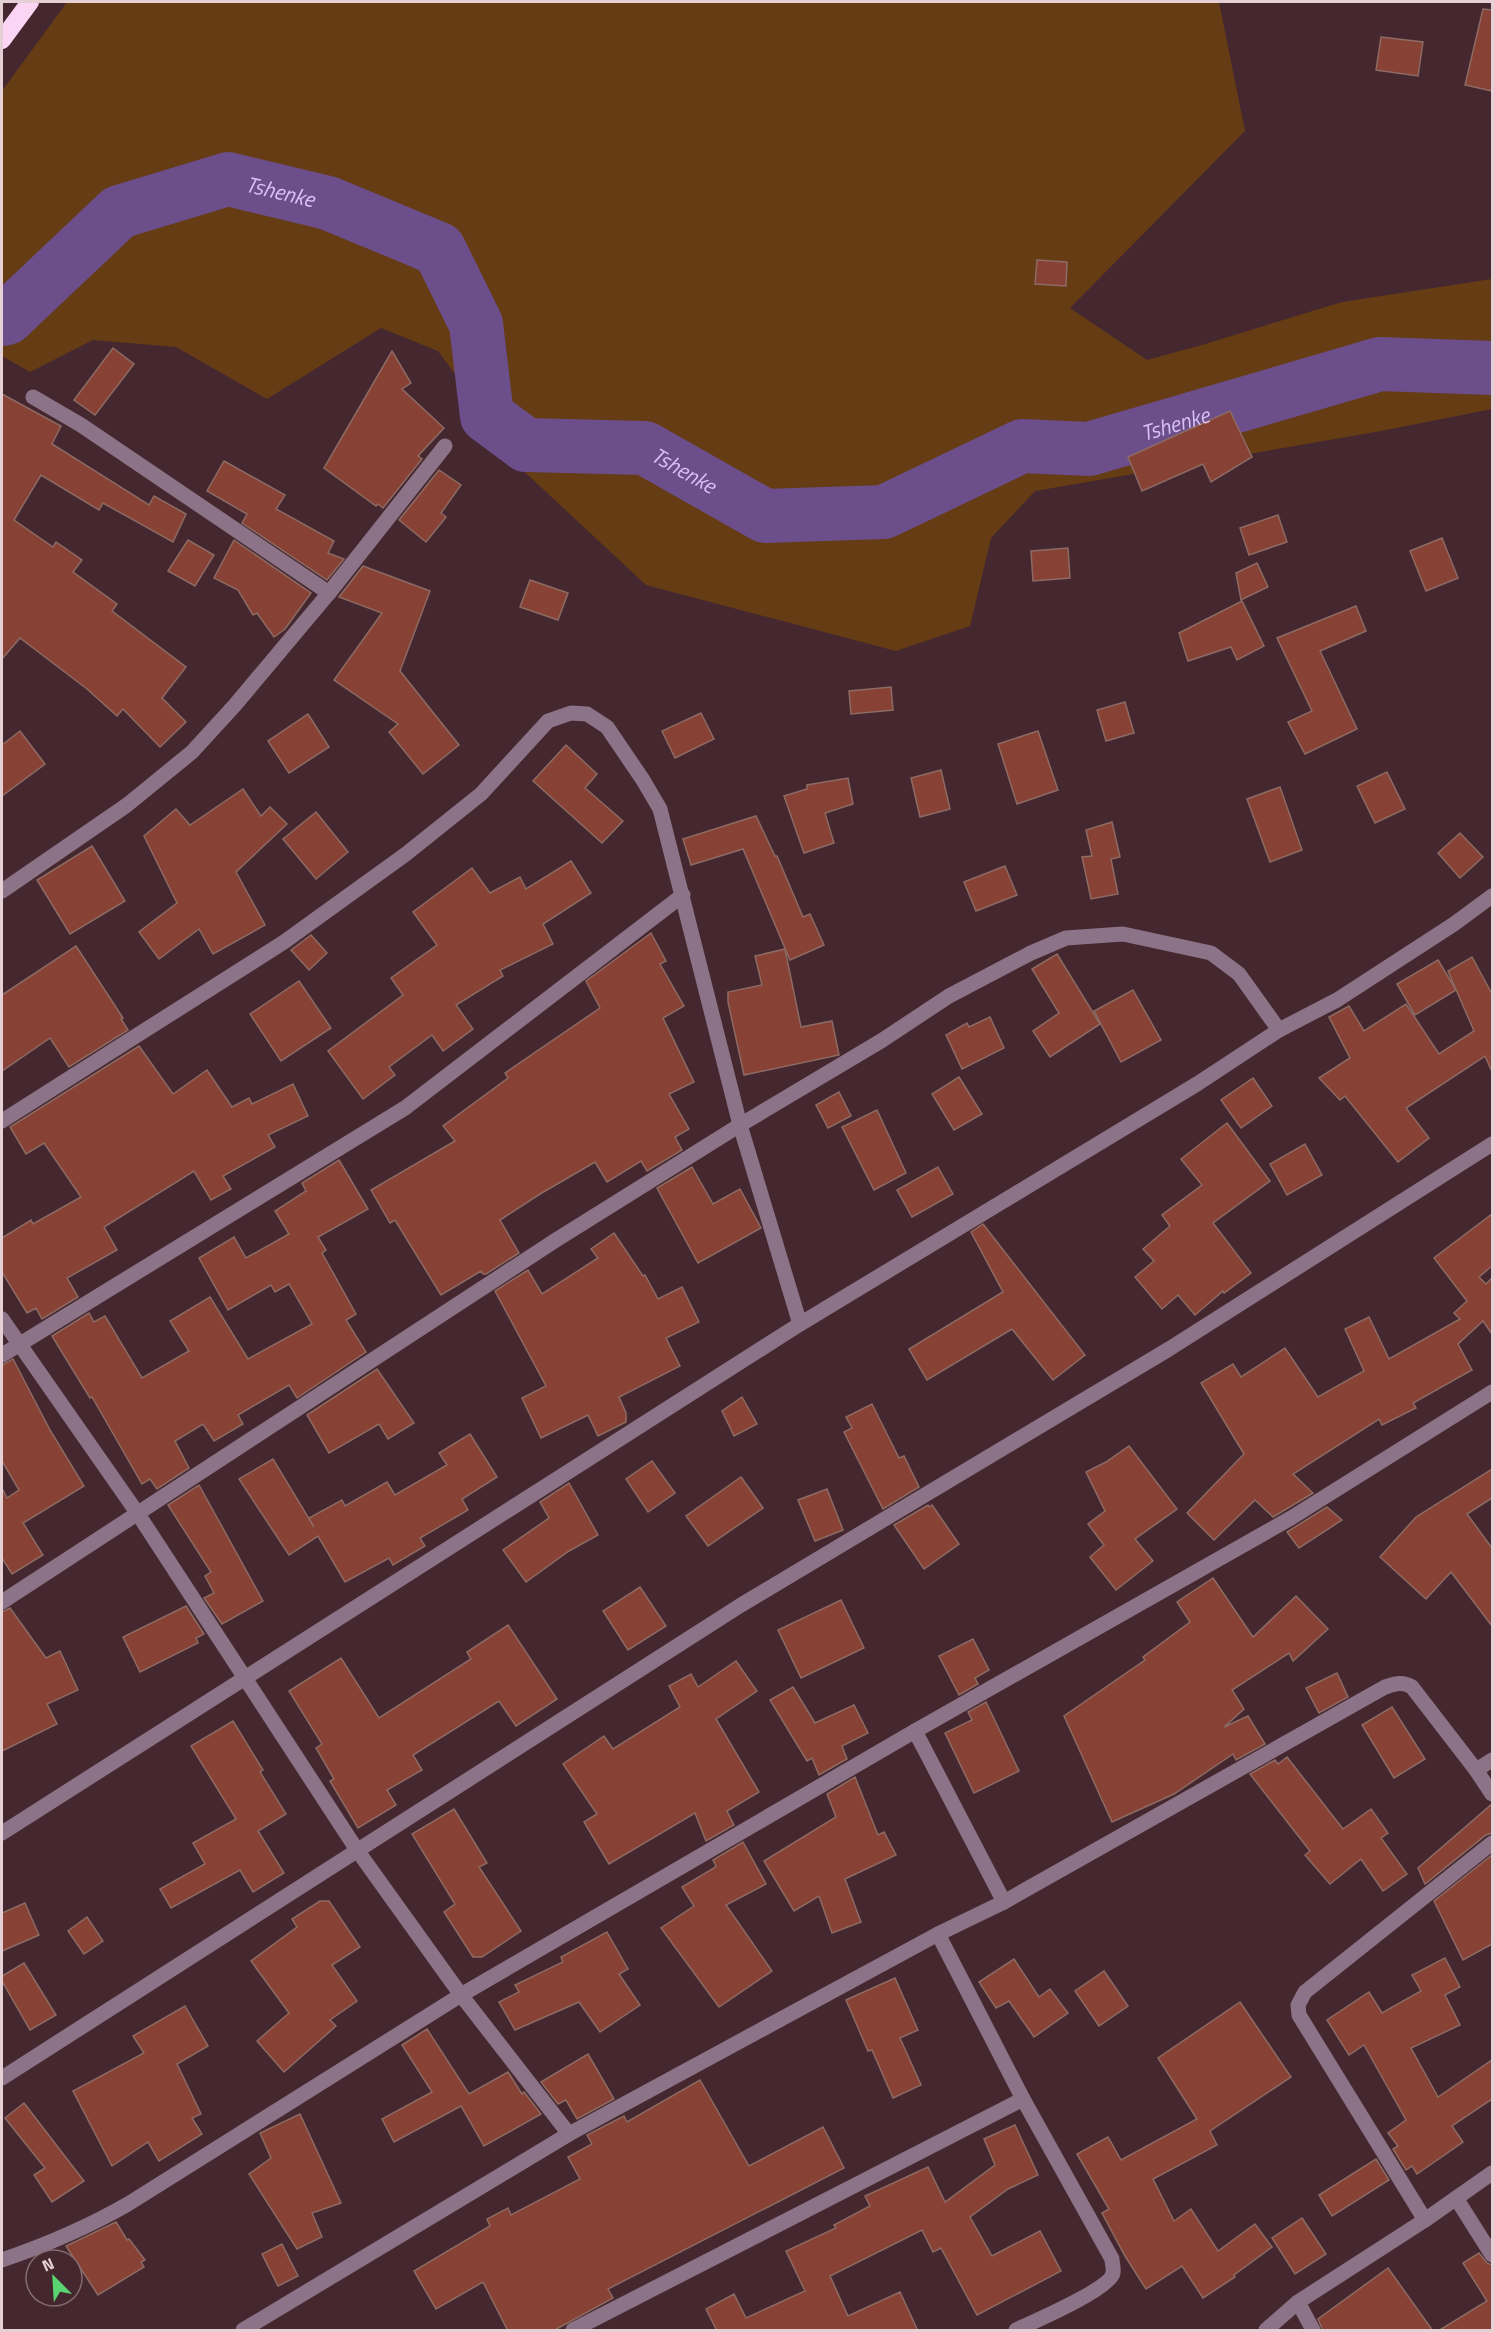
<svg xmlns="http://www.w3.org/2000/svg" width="1494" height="2332" font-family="'Titillium Web',sans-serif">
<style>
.green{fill:#653c14}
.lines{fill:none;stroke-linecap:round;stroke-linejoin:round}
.river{stroke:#6b4e8a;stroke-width:54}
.building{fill:#884235;stroke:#8d6a63;stroke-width:1.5}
.minor{stroke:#8d7387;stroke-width:15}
.highway{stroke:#fdd5f4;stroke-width:18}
.labels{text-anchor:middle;stroke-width:4.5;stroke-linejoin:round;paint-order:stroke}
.water-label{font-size:22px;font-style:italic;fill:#d8c0f5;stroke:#45282f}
</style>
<rect width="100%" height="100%" fill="#45282f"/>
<!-- green -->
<polygon class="green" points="67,2 1219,2 1245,131 1070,308 1147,360 1202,345 1342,302 1492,279 1492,409 1381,431 1035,491 991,538 970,626 896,651 646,585 514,462 475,401 438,351 381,328 267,399 176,347 93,340 30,372 2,356 2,91"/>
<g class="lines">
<!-- river -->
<path class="river" id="s1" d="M2,319L7,318L119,212L228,179L328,203L439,249L476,324L487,416L526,445L645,448L765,516L884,512L1022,446L1089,449L1380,364L1492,368"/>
</g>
<!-- building -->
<g class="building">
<polygon points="1483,9 1492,10 1492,91 1465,85"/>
<polygon points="1381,37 1423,42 1418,76 1376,70"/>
<polygon points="1037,260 1067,262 1066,286 1035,284"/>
<polygon points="113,348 134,364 95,415 74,400"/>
<polygon points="392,351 411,383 402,389 444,428 418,456 422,459 383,508 378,504 376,506 324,468"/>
<polygon points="2,394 61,426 52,444 149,505 154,496 186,514 173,542 103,503 99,510 41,475 14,520 53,547 56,542 82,560 73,572 117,604 112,611 186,667 162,698 186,722 160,747 123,709 117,716 87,689 20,638 2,659"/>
<polygon points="1230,411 1252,457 1211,482 1203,464 1142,491 1128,457"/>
<polygon points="224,461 285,495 276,509 334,541 328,553 344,559 327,580 242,523 247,514 207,491"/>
<polygon points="439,470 461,485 441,513 446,517 426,542 399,520"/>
<polygon points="1278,515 1287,542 1249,555 1240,528"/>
<polygon points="1442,538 1458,578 1426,591 1410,551"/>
<polygon points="188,540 214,555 195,586 168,571"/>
<polygon points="234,540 311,593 285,629 274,637 257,613 253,615 238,590 214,578"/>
<polygon points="1068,548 1070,578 1033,581 1031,551"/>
<polygon points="1257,563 1268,587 1241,600 1236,573"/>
<polygon points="363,566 430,591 400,671 459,745 423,774 389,732 398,724 334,680 382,613 339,597"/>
<polygon points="530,580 568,593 558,620 520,607"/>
<polygon points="1242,601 1264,646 1237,660 1231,647 1188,661 1179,633"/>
<polygon points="1356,606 1366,631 1320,651 1357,729 1305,754 1288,722 1312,711 1277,638"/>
<polygon points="891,687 893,710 851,714 849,691"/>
<polygon points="1125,702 1134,733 1106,741 1097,710"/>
<polygon points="701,713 714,739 675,758 662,731"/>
<polygon points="308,714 329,747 289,773 268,741"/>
<polygon points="20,731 45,764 2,796 2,745"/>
<polygon points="1038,731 1058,790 1017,804 998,744"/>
<polygon points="566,745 597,774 585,788 623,821 602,843 533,781"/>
<polygon points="941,770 950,809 920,817 911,778"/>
<polygon points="1387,772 1405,809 1375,823 1357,786"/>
<polygon points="848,778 853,804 825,813 834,843 804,853 784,796 807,789 807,785"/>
<polygon points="1280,787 1302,850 1270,862 1247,799"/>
<polygon points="243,789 261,816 270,807 287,824 236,872 265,925 213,954 199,929 159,959 139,932 177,903 144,836 176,809 190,825"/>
<polygon points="316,812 348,852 316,879 283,839"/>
<polygon points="756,816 775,856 777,856 803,917 810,914 824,945 790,960 743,849 691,865 683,839"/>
<polygon points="1112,822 1120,857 1111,859 1118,894 1091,899 1082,857 1092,856 1086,830"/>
<polygon points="1460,833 1483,857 1460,878 1438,853"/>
<polygon points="92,846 125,901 70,934 37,880"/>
<polygon points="571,861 591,893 543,924 553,944 500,970 503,976 456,1005 473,1029 443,1051 432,1035 389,1067 395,1075 363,1099 328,1051 403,995 391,978 437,945 413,912 472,868 490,893 520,877 526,889"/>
<polygon points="1005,866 1017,895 976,911 964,882"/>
<polygon points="651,933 666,961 660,964 684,1006 663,1018 694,1082 669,1094 689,1129 675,1137 682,1150 647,1171 641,1161 607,1182 595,1162 540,1194 500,1220 519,1253 486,1274 483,1274 481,1271 441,1295 395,1220 390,1223 371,1190 455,1141 443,1126 508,1078 505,1073 600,1008 586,981"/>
<polygon points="311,935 327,953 309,970 291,950"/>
<polygon points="76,946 123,1018 121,1019 128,1030 69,1067 50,1038 2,1071 2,995"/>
<polygon points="785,949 801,1027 832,1021 839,1055 744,1075 728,1002 728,992 762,985 755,956"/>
<polygon points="1057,954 1100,1024 1050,1057 1033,1031 1059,1013 1032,969"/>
<polygon points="1472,957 1492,994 1492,1072 1485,1056 1406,1108 1429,1138 1398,1162 1345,1096 1340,1100 1319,1078 1350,1058 1329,1017 1349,1006 1364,1031 1406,1004 1439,1054 1474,1031 1448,971"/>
<polygon points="1438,960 1456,990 1415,1015 1397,984"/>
<polygon points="299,981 331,1028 281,1061 250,1014"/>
<polygon points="1133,990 1161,1040 1121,1062 1094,1011"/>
<polygon points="990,1017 1004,1048 962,1069 946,1035 967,1023 969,1027"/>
<polygon points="139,1046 173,1094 207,1070 232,1107 249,1098 252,1104 293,1084 308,1116 268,1135 275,1147 223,1176 231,1189 211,1200 194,1171 104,1227 117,1250 67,1278 78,1297 42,1319 36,1308 27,1313 2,1272 2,1238 31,1220 33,1224 81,1197 44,1143 26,1154 10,1127"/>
<polygon points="959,1077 982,1114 954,1130 932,1094"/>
<polygon points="1253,1078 1272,1106 1241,1128 1221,1100"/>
<polygon points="839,1092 851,1116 828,1128 816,1105"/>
<polygon points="877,1110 906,1173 874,1190 842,1127"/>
<polygon points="1227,1123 1270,1181 1213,1223 1251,1273 1224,1293 1223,1291 1195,1315 1178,1295 1162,1309 1135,1277 1154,1261 1143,1249 1170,1226 1162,1215 1202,1185 1181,1159"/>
<polygon points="1305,1144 1322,1175 1287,1195 1270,1164"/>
<polygon points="339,1160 368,1209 318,1237 326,1250 322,1253 356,1314 346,1320 366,1352 297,1398 289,1385 238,1415 243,1424 214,1441 203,1424 175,1441 189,1468 157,1489 150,1479 142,1484 92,1397 90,1398 52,1336 89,1313 94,1322 105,1316 142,1378 189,1351 170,1321 210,1297 248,1359 312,1324 289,1284 275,1292 271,1285 228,1310 199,1258 234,1237 246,1258 289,1234 275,1211 306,1191 302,1183"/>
<polygon points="692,1167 713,1204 740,1189 761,1228 698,1263 657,1188"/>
<polygon points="938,1167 953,1194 912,1217 897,1190"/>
<polygon points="1492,1214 1492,1266 1479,1277 1486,1284 1492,1278 1492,1334 1483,1321 1458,1344 1472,1370 1413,1403 1416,1408 1382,1425 1379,1419 1293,1474 1313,1493 1273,1517 1255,1500 1214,1540 1187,1513 1244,1454 1201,1383 1233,1364 1241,1377 1285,1348 1318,1397 1364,1371 1345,1329 1369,1317 1389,1359 1460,1319 1454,1313 1467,1301 1434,1258"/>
<polygon points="983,1224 1085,1355 1053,1380 1012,1329 927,1380 909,1349 1003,1292 971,1232"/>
<polygon points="614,1233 643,1276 645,1275 658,1299 682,1287 699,1322 666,1338 680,1366 619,1397 626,1413 626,1422 598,1436 588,1415 541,1438 522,1398 546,1386 495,1291 528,1270 542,1294 598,1258 591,1249"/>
<polygon points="13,1359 50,1430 84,1486 23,1523 43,1555 12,1574 2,1558 2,1488 7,1498 19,1490 2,1461 2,1365"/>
<polygon points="377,1369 414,1423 388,1439 379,1424 329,1453 307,1415"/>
<polygon points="742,1397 757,1424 734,1436 722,1411"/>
<polygon points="872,1404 899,1458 904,1456 919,1487 883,1509 844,1432 852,1428 846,1417"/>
<polygon points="470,1434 497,1477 462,1499 468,1510 420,1538 425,1546 393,1565 389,1558 345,1582 318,1536 289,1555 239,1479 273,1459 314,1527 309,1518 342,1500 345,1506 387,1482 395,1495 447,1465 439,1453"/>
<polygon points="1129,1446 1177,1509 1135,1539 1153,1561 1116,1590 1090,1557 1104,1545 1088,1524 1105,1511 1086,1472 1106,1462"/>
<polygon points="652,1461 675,1493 648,1512 626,1479"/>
<polygon points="1492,1469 1492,1498 1467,1514 1492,1548 1492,1626 1451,1572 1426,1599 1380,1557 1416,1517"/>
<polygon points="741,1477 763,1508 708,1546 686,1516"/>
<polygon points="569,1483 598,1535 569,1551 526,1582 503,1550 549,1518 540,1502"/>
<polygon points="199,1485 263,1601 222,1624 204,1598 214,1593 205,1576 211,1572 168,1505"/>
<polygon points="827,1489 843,1530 815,1541 798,1500"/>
<polygon points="928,1505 929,1507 932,1505 959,1544 924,1569 894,1525"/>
<polygon points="1327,1507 1342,1520 1299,1548 1287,1532"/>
<polygon points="1213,1578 1253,1637 1296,1596 1328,1629 1293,1661 1289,1653 1232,1690 1244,1709 1224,1727 1248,1716 1265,1744 1236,1760 1233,1754 1174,1794 1112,1822 1064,1716 1145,1660 1143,1657 1190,1622 1177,1602"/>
<polygon points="640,1587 666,1626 628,1650 603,1611"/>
<polygon points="841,1600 864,1648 801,1678 778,1630"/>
<polygon points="186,1606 204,1634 196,1638 198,1643 140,1672 123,1637"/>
<polygon points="10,1608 46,1658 60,1651 78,1690 47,1704 57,1724 2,1751 2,1612"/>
<polygon points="508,1625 557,1699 516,1726 499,1701 413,1755 422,1770 387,1790 396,1805 358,1828 330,1781 334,1779 316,1748 322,1744 289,1691 341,1658 379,1718 471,1659 467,1652"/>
<polygon points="973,1639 989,1670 975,1678 978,1684 959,1695 939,1656"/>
<polygon points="736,1661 757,1691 716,1719 759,1792 727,1811 734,1825 706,1841 695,1813 609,1864 584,1822 597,1814 563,1764 604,1736 613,1749 680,1707 669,1686 691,1674 698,1687"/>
<polygon points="1337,1673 1348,1697 1319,1713 1306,1688"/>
<polygon points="793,1687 815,1723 854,1705 868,1733 842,1746 847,1759 819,1775 812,1758 807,1761 770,1700"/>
<polygon points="986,1702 1019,1771 974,1793 945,1733 972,1720 968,1712"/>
<polygon points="1392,1707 1425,1759 1394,1778 1362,1725"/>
<polygon points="233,1721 263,1770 260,1772 286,1814 258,1831 284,1873 253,1892 240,1870 171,1908 160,1889 205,1864 193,1843 236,1819 191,1746"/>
<polygon points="1287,1757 1343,1829 1371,1809 1388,1833 1381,1838 1407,1874 1383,1891 1361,1859 1330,1884 1305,1855 1310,1851 1250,1774 1275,1760 1278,1764"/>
<polygon points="855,1777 878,1835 884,1832 896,1855 845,1879 861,1922 832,1933 819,1896 794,1911 764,1861 836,1817 827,1794"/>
<polygon points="1492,1804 1492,1833 1486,1835 1425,1884 1418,1868"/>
<polygon points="454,1809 487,1863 479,1867 521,1931 482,1957 473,1957 444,1912 455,1904 412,1834"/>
<polygon points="743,1842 766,1884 726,1905 772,1971 719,2007 661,1928 694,1906 682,1887 714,1868 716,1866 713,1860"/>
<polygon points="1492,1855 1492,1944 1463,1960 1434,1901"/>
<polygon points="320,1901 329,1901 360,1947 332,1965 357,2001 330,2020 336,2026 284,2072 257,2041 289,2013 251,1961 297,1927 292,1919"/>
<polygon points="25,1903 39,1935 2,1951 2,1913"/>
<polygon points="87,1917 103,1941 84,1954 68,1931"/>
<polygon points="607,1932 628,1969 619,1974 640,2005 600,2032 579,2002 515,2030 499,2002 519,1992 515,1985 563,1962 561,1957"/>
<polygon points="1445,1958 1460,1987 1445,1995 1460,2025 1411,2048 1438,2097 1492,2060 1492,2099 1452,2126 1463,2142 1417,2174 1412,2166 1406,2170 1393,2149 1398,2146 1388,2133 1406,2120 1364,2045 1349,2055 1327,2020 1369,1992 1382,2013 1421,1991 1412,1975"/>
<polygon points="1014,1959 1039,1997 1050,1989 1068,2013 1034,2037 1009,2001 996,2008 979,1982"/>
<polygon points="24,1963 56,2015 30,2030 2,1981 2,1976"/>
<polygon points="1104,1971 1128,2006 1099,2026 1075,1991"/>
<polygon points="895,1978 918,2030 900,2038 921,2085 893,2098 872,2050 868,2051 846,2000"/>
<polygon points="1240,2002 1291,2077 1210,2131 1217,2145 1153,2179 1174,2221 1191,2209 1218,2251 1255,2224 1272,2247 1234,2275 1235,2277 1203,2298 1182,2266 1146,2289 1125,2256 1102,2213 1109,2209 1077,2154 1108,2137 1121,2160 1197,2119 1158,2058"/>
<polygon points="185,2006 208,2046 177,2064 201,2114 192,2118 202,2134 159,2161 148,2142 112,2166 73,2091 144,2053 133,2036"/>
<polygon points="427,2029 469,2094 508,2072 522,2094 524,2092 541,2114 484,2146 461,2106 394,2142 382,2119 432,2092 402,2045"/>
<polygon points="588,2054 614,2099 577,2119 566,2100 558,2104 541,2082"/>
<polygon points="700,2080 749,2166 823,2127 844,2168 608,2289 613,2298 553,2331 508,2331 483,2282 436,2309 414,2271 490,2226 487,2219 508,2208 511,2215 580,2179 568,2157 592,2144 587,2135 624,2116 627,2122"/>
<polygon points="24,2103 84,2181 52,2202 34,2175 45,2168 5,2118"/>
<polygon points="300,2114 341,2203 312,2213 322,2237 297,2249 249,2174 271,2158 260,2133"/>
<polygon points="1015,2125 1038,2175 1008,2189 970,2217 992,2256 1040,2231 1061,2271 977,2315 941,2248 933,2252 922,2230 830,2276 848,2316 900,2292 918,2331 717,2331 706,2309 734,2294 746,2318 805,2291 786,2251 836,2228 834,2225 870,2206 865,2196 928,2167 945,2202 995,2165 984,2139"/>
<polygon points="1376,2159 1389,2180 1332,2216 1319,2195"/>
<polygon points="1302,2218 1326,2254 1295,2274 1272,2238"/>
<polygon points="116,2222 127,2240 129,2239 145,2260 141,2262 144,2267 98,2295 66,2246"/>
<polygon points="282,2244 298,2276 278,2286 262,2254"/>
<polygon points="1479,2253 1487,2263 1492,2265 1492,2331 1438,2331 1487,2301 1463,2263"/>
<polygon points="1388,2268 1433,2331 1323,2331 1318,2319"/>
</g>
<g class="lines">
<!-- minor -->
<g class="minor">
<polyline points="33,397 81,425 329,593"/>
<polyline points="2,891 127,805 192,752 235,705 329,593 445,446"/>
<polyline points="2,1121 284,942 406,854 481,794 548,721 571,713 587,714 607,727 643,780 660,809 740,1125 800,1324"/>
<polyline points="2,1319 138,1514 357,1850 461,1995 569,2134"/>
<polyline points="2,1355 405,1108 683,895"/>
<polyline points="2,1602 556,1240 740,1125 881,1041 949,996 1031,953 1066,938 1123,934 1211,953 1239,974 1279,1030"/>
<polyline points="915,1731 1004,1902"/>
<polyline points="1476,1770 1492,1794"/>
<polyline points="2,1833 800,1324 1197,1084 1279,1030 1337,1000 1454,924 1492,896"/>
<path d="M938,1934L1023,2099L1112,2259C1112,2263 1114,2269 1113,2273C1110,2289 1033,2322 1016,2330"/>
<polyline points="2,2078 741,1605 1169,1349 1492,1144"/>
<polyline points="1456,2198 1492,2255"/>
<polyline points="1425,2220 1299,2015 1298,2005 1305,1992 1492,1843"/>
<path d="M2,2260C46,2245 88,2227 128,2204L461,1995L915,1731L1291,1518L1492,1392"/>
<polyline points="1298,2302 1313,2330"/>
<path d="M243,2330L569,2134L938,1934L1004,1902L1385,1687C1395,1684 1402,1681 1412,1687L1476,1770L1492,1760"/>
<polyline points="573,2330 1023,2099"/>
<polyline points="1266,2330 1298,2302 1425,2220 1492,2173"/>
</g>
<!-- highway -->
<polyline class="highway" points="2,40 30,2"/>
</g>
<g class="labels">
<!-- water labels -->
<g class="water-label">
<text dy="8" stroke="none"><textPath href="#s1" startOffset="327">Tshenke</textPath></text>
<text dy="8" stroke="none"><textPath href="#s1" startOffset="1407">Tshenke</textPath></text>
<text dy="8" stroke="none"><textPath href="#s1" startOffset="885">Tshenke</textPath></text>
</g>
</g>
<!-- border -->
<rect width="1494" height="2332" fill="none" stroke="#e5d1d5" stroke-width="6"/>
<!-- north arrow -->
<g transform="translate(54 2278) rotate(336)"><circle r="28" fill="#45282f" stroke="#856c71" stroke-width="1.5"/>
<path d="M0-4.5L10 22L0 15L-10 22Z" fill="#58d570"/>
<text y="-9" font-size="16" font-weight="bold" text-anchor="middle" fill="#e5d1d5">N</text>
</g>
</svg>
